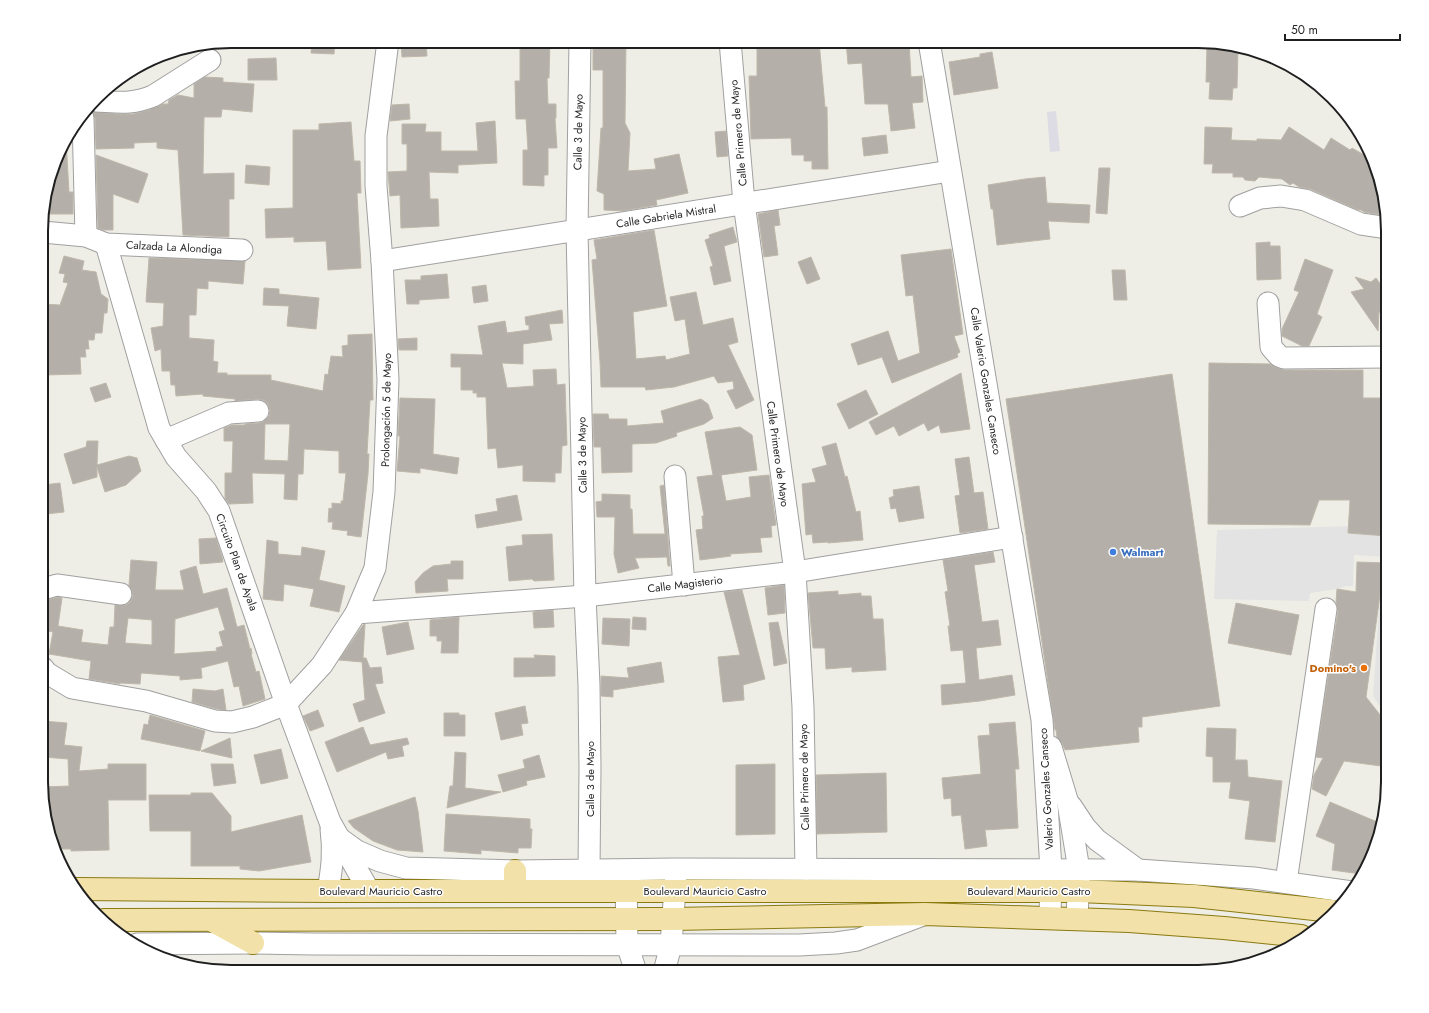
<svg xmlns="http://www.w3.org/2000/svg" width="1429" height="1013" font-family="Jost,sans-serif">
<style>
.parking{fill:#e3e3e3}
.plaza{fill:#dddbe4}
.building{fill:#b4b0a9;stroke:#bfb7aa;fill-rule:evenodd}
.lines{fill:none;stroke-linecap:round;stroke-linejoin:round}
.minor-casing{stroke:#a0a0a0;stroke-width:23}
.major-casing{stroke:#8a7a10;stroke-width:24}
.minor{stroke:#fff;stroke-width:21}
.major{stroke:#f2e1a8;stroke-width:22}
.shop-dot{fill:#3f7fe0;stroke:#fff;stroke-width:1.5}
.food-dot{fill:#e8710a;stroke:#fff;stroke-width:1.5}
.labels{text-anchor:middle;stroke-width:3;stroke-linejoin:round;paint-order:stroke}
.street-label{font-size:11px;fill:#1f1f1f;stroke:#fff}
.shop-label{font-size:11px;font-weight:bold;fill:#366cbe;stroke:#fff;text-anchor:start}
.food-label{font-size:11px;font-weight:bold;fill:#c56008;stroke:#fff;text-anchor:end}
.rim{fill:none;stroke:#1f1f1f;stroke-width:2}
</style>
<rect width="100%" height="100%" fill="#efeee6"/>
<!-- parking -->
<g class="parking">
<polygon points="1388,525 1388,557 1354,555 1353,586 1346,586 1337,589 1310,593 1309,601 1214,599 1217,530"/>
<polygon points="1388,583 1388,718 1373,696 1380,595 1386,589"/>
</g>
<!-- plaza -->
<polygon class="plaza" points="1056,111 1060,151 1050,152 1047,112"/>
<!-- building -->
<g class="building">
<polygon points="312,41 335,41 334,54 311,53"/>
<polygon points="401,41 426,41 427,56 402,57"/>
<polygon points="520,41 550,41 549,78 547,78 548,104 556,104 556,118 555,118 557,148 548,148 548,175 544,175 544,186 523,185 523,150 528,150 526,119 516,119 515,81 520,81"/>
<polygon points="593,41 626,41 625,123 630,133 628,171 656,169 654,159 679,154 688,193 656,200 657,205 622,211 604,210 604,194 597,191 601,128 603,128 603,70 593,70"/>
<polygon points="757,41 819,41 825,107 827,107 828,169 812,169 812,161 804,161 804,155 792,155 791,138 751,139 749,76 757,76"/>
<polygon points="846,41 909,41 911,77 922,76 923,102 912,103 915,128 891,131 888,104 865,104 862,63 848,64"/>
<polygon points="1207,45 1238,47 1237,88 1233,88 1232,100 1209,99 1210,82 1206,82"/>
<polygon points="992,52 998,88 954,95 949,62 980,57 980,54"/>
<polygon points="276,58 277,80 248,80 248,59"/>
<polygon points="205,77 223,78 223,82 254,84 252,112 222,109 221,117 204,117 203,174 234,173 234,199 229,199 229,237 183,235 178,150 157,148 157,142 134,143 134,148 96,149 95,118 93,112 117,114 133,114 149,110 163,104 168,104 169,100 178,95 194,98 194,84"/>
<polygon points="409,104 410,119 390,121 392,105"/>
<polygon points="495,121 497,163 458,165 458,173 429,172 430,199 438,199 439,226 401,228 400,195 390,196 388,172 407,171 407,144 402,144 402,124 426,124 425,132 441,132 441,151 478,151 476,123"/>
<polygon points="351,122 354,161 360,161 361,193 357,193 361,268 328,270 326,241 294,242 294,237 266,238 265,209 293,208 293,130 319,130 319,124"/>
<polygon points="1205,127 1232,128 1231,140 1257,141 1257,139 1281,140 1289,127 1324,150 1331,138 1350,150 1352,148 1364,155 1368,147 1387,216 1364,212 1361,210 1358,210 1310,189 1299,187 1293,183 1290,185 1282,179 1259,177 1255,181 1245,180 1243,177 1233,177 1233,173 1212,173 1213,164 1204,164"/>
<polygon points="726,131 728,156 717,157 715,132"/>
<polygon points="886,135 888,153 864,156 862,138"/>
<polygon points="66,140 69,192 73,192 73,214 43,214 43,207 61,147"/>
<polygon points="96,155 148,174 138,203 113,194 113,230 103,230 98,228"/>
<polygon points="246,165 270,167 269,185 245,183"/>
<polygon points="1099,168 1110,168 1107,214 1096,213"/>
<polygon points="1045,177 1047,203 1090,205 1089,223 1048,221 1050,239 997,245 993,209 991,209 988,185 1025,179"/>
<polygon points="778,210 780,225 774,226 778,255 764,257 758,214"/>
<polygon points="733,227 737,242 724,246 731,281 714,285 710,267 713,266 705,240 710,238 709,235"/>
<polygon points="654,230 667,306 633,312 636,359 665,356 666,360 690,354 685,319 675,321 670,297 696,292 703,325 733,318 738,342 728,345 754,400 736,409 727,391 734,389 733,381 718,383 714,376 674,387 646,390 645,387 601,387 600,362 592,260 597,259 594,240"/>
<polygon points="1270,242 1270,246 1280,246 1281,279 1257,280 1256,243"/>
<polygon points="951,249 963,334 954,336 960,352 957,354 958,357 892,383 882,357 858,365 851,344 888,331 898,361 920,353 913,295 906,296 901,255"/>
<polygon points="64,256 84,261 82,270 96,272 101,294 108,299 107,313 104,313 102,333 95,333 94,340 88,340 89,349 85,349 86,357 80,357 81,374 45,375 45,368 43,368 43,304 60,305 68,283 63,282 65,274 59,273"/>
<polygon points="811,257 820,279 807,284 798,262"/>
<path d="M149,258L245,261L243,284L208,281V289L197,288L196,315H189V338L214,340L213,361L218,362L217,373H227V375H271V380L323,391L325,374L328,375L331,356L343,357L342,346L348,345V335L372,334L373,400H370L367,454H369L368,474L361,537L347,535L348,531L332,529L333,522H328L329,508L332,509V503L341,504V501H343L346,473H339V451L304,449L303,474H298L297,500L284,499L285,474L252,473L253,503L229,504L225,499V473H232L233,441H224V428L232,425H245V424L259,423L264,421L269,416L270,410L268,404L263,400L258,399L235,401V399L203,396V394L176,396L175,385H171L170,371H162L161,349L155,351L151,328L163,326L164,303L146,302ZM265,424H290L288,461L264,460Z"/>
<polygon points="1305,259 1333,270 1317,314 1322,317 1309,346 1302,346 1282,336 1282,329 1299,292 1294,290"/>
<polygon points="1112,270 1125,270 1127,300 1114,300"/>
<polygon points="447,274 449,298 419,300 419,304 407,304 405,280 421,280 421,276"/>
<polygon points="1355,277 1371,282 1376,278 1388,295 1388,312 1379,312 1378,331 1351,292 1364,289"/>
<polygon points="486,285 488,301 474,303 472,287"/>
<polygon points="264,288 279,289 279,294 319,298 316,329 287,326 289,306 263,305"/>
<polygon points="562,310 563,323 549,324 552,340 523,344 523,364 502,363 507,388 534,386 533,370 556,369 557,385 565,384 567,445 562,446 561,473 555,473 555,482 523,481 523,465 498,468 496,448 488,449 486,397 477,397 477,393 473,393 473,390 461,390 461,367 451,367 451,354 483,355 478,326 505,321 507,333 529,330 529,325 526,325 525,317"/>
<polygon points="417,338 417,350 399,350 398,339"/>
<polygon points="1209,363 1270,364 1275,367 1284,370 1363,370 1363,398 1388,398 1387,536 1348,533 1350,500 1319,500 1310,525 1208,524"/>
<polygon points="961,373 970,429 941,433 939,425 928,431 924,423 899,436 894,426 876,435 869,422"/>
<polygon points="1172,374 1220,706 1142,717 1142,727 1138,727 1139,742 1065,750 1062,743 1057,737 1056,730 1055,730 1006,399"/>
<polygon points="106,383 111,397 95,402 90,388"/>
<polygon points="866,390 878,414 849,429 837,404"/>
<polygon points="400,398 435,399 433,454 459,458 457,474 420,468 420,473 397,471 400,436 398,436"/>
<polygon points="701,399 708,404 713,418 704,424 676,433 677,436 656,443 632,444 632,472 602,473 601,447 594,447 593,414 608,414 609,419 627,419 627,426 664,423 661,411"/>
<polygon points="740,427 752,435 757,470 721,475 726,501 751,497 749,477 769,475 776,525 771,526 772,537 760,538 762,552 730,554 731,556 700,560 696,530 703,529 702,516 704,516 697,477 713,475 705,432"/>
<polygon points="87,441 98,441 97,465 129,456 137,458 141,471 126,485 105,492 97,467 97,477 73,484 64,454 86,447"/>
<polygon points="836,443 845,477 847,476 856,512 860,511 863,540 828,543 828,542 813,543 812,534 806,535 802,484 816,482 812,469 827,465 822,447"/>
<polygon points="969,457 974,493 983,492 988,529 960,533 955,496 960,495 955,459"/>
<polygon points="60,483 64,512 46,514 43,485"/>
<polygon points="664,485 670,566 668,566 667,557 635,558 639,568 618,573 614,554 615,517 597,517 596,502 602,501 602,494 630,495 630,509 632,509 633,534 665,534 660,486"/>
<polygon points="919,486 924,518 899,522 896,508 891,509 889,498 894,496 893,490"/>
<polygon points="517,495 522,520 477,528 475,515 498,511 496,499"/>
<polygon points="552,534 554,580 534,581 532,579 509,581 506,547 523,545 522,535"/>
<polygon points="216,538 222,557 223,562 200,564 199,539"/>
<polygon points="267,540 278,542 278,554 301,556 302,547 325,551 319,580 345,586 339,612 310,606 314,589 284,584 283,601 263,599"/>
<polygon points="993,552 995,562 974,565 982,622 998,620 1001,645 976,648 979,680 1012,675 1015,695 980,701 942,705 941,685 966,683 963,650 951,651 948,626 950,626 945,592 948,591 943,560"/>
<path d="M131,560L157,562L155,590H184L180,571L196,566L203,594L227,588L237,627L244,625L250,649L251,648L252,654H251L256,672L259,671L265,699L243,706L239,686L234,687L228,661L201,668L202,678L180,680V676L141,673L140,684L120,683V684L89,679L91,661L49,654L53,632L43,630V601L58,597L62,598L58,626L83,630L81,642L108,645L110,627H114L115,605H126L130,602L133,596L132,590L129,585ZM218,607L225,630L219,632L223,646L216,648L217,651L174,654L175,619ZM128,618L152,620V645L125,643Z"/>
<polygon points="451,561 463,561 463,579 447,579 448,591 416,593 415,582 423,573 433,566 451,564"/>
<polygon points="1357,562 1386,563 1385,580 1382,580 1366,697 1388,725 1388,767 1344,761 1326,796 1312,789 1314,775 1323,758 1316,757 1338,611 1336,602 1337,589 1356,592"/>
<polygon points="784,585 785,613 768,615 765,588"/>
<polygon points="742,590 765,679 743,685 744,700 723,702 718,657 740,655 724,592"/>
<polygon points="838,591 838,595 861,593 861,596 871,596 873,619 883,619 886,670 852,672 852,667 826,669 825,648 813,648 808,593"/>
<polygon points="1236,603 1299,615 1291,655 1228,643"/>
<polygon points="553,610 554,627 534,628 533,612"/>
<polygon points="459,617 458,653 441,653 442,641 437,641 437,636 430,636 430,620"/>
<polygon points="633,617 646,618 646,630 632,629"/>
<polygon points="603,618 630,619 629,646 602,644"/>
<polygon points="408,622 414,649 387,655 382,627"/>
<polygon points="778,622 787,663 774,666 769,623"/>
<polygon points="365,624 363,658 366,658 370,668 381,667 383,683 375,684 385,713 359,722 353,704 365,700 362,662 339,660 363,625"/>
<polygon points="534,655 555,656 555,676 514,677 514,658 535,658"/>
<polygon points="661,662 664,682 613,690 613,697 601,696 601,676 629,678 627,668"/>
<polygon points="193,689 215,691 223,689 226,710 217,709 192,702"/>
<polygon points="525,706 528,723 521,724 523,735 501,740 495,713"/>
<polygon points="318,710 324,726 310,731 303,716"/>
<polygon points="444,713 459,713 459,715 465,715 465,736 444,736"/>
<polygon points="150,715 205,731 200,751 141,739 144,724 148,725"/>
<polygon points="43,721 67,723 64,745 82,747 79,771 108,769 108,764 146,764 146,800 108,800 109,850 71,851 71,849 57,849 43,806 43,787 69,786 68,759 43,757"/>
<polygon points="1015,722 1019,769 1015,769 1018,828 985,830 987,846 965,849 961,815 952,816 951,798 944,799 942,778 981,774 978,736 990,735 989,724"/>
<polygon points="363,727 370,745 407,738 409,744 402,746 404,756 388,759 386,752 337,772 325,742"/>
<polygon points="1207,728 1236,729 1235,760 1247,760 1248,777 1282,781 1275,842 1245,839 1250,801 1229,798 1231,782 1213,782 1213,757 1206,756"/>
<polygon points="230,738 232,758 201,751"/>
<polygon points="281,749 288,778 261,784 254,755"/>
<polygon points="455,752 466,753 465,788 501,792 447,808 450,786 453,786"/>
<polygon points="539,755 545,777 526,781 527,785 503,792 498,775 525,768 523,760"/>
<polygon points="211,764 233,764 236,783 214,786"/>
<polygon points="775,764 775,834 736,835 736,765"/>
<polygon points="886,773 887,832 817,834 816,775"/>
<polygon points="191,793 212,793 231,816 231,832 302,815 311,862 259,871 240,869 240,866 191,866 191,831 150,831 149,795 191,795"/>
<polygon points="415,797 418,811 423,852 397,850 373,841 354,828 348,821"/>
<polygon points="1330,802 1382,824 1378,843 1361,874 1332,870 1335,844 1316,836"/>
<polygon points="446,814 530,819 530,829 532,829 531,848 518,848 518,853 481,850 481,854 444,851"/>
</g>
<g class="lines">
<!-- minor casing -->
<g class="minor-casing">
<g id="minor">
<polyline points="580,41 577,230 585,596 589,685 590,768 589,870"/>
<polyline points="730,41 744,203 795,572 803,707 806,869"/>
<polyline points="929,41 1042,720 1051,870 1050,918"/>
<path d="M96,101C118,102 131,105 153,96L210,60"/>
<polyline points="83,118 86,236"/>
<polyline points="1240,206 1260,198 1281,196 1305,200 1361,224 1388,228"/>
<polyline points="43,232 86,236 106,244 242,250"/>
<polyline points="106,244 159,428 176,457 206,491 219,511 286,704 330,822 369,891"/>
<polyline points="382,261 950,171"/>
<polyline points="1268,303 1271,347 1279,356 1284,358 1388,357"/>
<polyline points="166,440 229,413 258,411"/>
<polyline points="675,476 684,585"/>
<polyline points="43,589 57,585 121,594"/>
<polyline points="356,613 585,596 795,572 1012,537"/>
<polyline points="43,668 47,673 72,688 146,701 215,721 232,722 253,717 286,704 322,665 356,613 375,568 384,492 388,380 382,261 376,186 376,136 388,41"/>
<polyline points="1051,747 1068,803 1079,870 1077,919"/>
<polyline points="1071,806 1085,827 1097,840 1138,870"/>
<polyline points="339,838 357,851 380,861 406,868 515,871 676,869 1138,870 1254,878 1352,892"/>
<polyline points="626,874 627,944 636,972"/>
<polyline points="1286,882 1326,609"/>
<path d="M328,891C332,868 334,852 331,829"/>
<polyline points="137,944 253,943 313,944 799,945 836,943 857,940 923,915"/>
<polyline points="664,972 671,945 676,873"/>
</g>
</g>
<!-- major casing -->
<g class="major-casing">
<g id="major">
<polyline points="77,889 328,891 1079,891 1194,896 1332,911"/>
<polyline points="515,890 515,871"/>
<polyline points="104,920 673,919 925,914 1129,921 1224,928 1301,936"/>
<polyline points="213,921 253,943"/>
</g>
</g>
<!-- minor -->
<use href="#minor" class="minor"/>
<!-- major -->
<use href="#major" class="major"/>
</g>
<!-- markers -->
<circle class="shop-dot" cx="1113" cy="552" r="4"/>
<circle class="food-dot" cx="1364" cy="668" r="4"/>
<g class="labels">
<!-- street labels -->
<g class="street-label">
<text transform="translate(578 132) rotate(-89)" y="4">Calle 3 de Mayo</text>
<text transform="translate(738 133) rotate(-95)" y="4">Calle Primero de Mayo</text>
<text transform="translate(666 216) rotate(-9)" y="4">Calle Gabriela Mistral</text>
<text transform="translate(174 247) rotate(3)" y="4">Calzada La Alondiga</text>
<text transform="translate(986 381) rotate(81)" y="4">Calle Valerio Gonzales Canseco</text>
<text transform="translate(386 410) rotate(-89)" y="4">Prolongación 5 de Mayo</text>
<text transform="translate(778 454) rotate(82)" y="4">Calle Primero de Mayo</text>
<text transform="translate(582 455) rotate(-91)" y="4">Calle 3 de Mayo</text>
<text transform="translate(237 562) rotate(70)" y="4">Circuito Plan de Ayala</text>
<text transform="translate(685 584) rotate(-7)" y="4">Calle Magisterio</text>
<text transform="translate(804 777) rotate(-91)" y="4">Calle Primero de Mayo</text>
<text transform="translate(590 779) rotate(-90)" y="4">Calle 3 de Mayo</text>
<text transform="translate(1046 789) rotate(-93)" y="4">Valerio Gonzales Canseco</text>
<text x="381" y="895">Boulevard Mauricio Castro</text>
<text x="705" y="895">Boulevard Mauricio Castro</text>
<text x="1029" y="895">Boulevard Mauricio Castro</text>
</g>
<!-- shop labels -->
<g class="shop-label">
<text x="1121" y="556">Walmart</text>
</g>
<!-- food labels -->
<g class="food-label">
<text x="1356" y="672">Domino's</text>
</g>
</g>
<!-- crop -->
<path d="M0 0H1429V1013H0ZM231 48H1198A183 183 0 0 1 1381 231V782A183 183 0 0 1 1198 965H231A183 183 0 0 1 48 782V231A183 183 0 0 1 231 48Z" fill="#fff" fill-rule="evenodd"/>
<path class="rim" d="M231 48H1198A183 183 0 0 1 1381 231V782A183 183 0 0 1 1198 965H231A183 183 0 0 1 48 782V231A183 183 0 0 1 231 48Z"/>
<!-- scale -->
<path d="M1285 34v6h115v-6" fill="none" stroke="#1f1f1f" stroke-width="2"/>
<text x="1291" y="34" font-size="12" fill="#1f1f1f" stroke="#ffffff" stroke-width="3" paint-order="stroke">50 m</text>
</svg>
